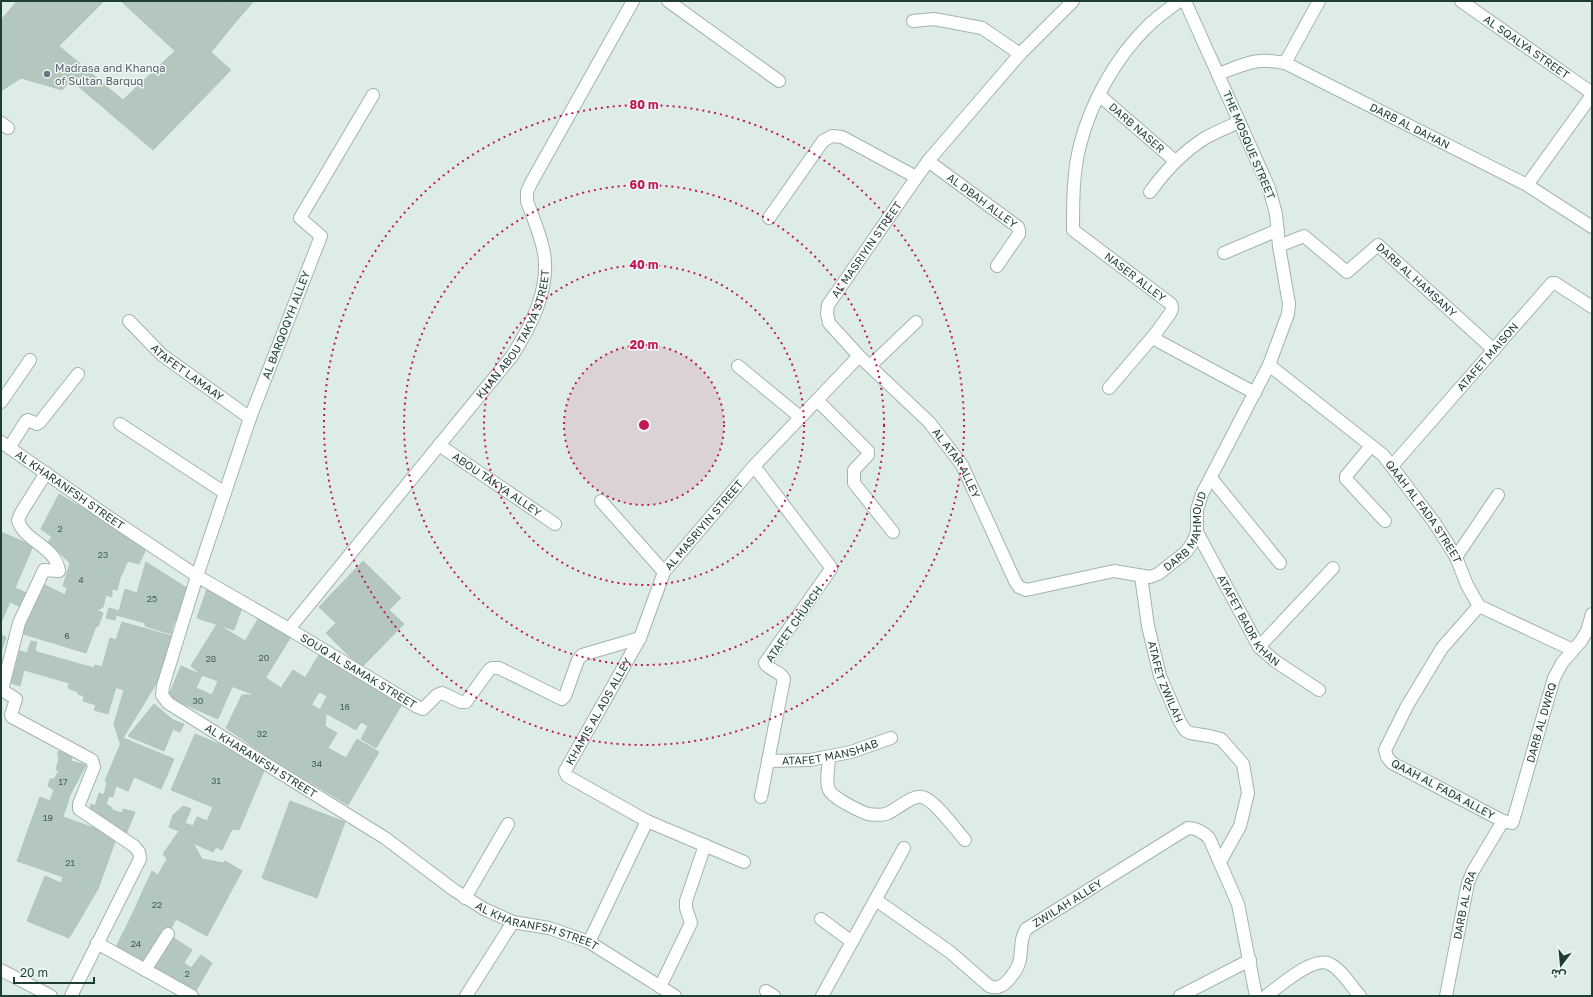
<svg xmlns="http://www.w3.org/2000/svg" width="1593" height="997" font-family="'Golos Text','Noto Sans Arabic',sans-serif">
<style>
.building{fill:#b3c7bf;stroke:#b0c6be}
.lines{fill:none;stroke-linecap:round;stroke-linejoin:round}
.street-casing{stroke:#a1b4ae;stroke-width:14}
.street{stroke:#fff;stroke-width:12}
.ring{fill:none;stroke:#c2185b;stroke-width:2;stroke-dasharray:2 4}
.worship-dot{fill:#6b7280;stroke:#eff8f4;stroke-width:1.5}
.labels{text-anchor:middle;stroke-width:3;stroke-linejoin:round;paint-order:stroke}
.number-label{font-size:9px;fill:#436058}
.street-label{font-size:11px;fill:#1e3d36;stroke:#eff8f4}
.worship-label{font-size:11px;fill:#5b616d;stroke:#eff8f4;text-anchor:start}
.centre{fill:#c2185b;stroke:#eff8f4;stroke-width:2}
.ring-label{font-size:12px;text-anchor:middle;font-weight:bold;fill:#c2185b;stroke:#eff8f4;stroke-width:3;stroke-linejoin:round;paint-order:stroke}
</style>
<rect width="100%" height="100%" fill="#deece6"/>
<!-- building -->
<g class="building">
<polygon points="17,1 104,1 59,46 123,100 175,51 121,1 217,1 239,18 211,52 231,70 153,150 71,80 62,90 21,78 1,91 1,20"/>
<polygon points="217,1 254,1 239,18"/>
<polygon points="59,494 147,547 139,564 128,561 120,578 70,563 48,542 52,537 41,529"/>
<polygon points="1,532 33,546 15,588 29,594 23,608 10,602 1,622"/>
<polygon points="363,561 401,598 389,610 404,624 361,668 326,633 336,623 319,607"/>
<polygon points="146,562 190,590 181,623 174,621 171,634 145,626 145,623 116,615 115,620 106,618 109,608 119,611 125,589 137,593"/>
<polygon points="70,563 120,578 117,590 112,589 112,597 106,595 103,607 98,610 83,605 85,597 75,594 74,597 65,595 67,588 63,586"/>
<polygon points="43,584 65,595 74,597 75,594 85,597 83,605 103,613 98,627 96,626 86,653 20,633"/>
<polygon points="207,589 244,602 234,630 197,618"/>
<polygon points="260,616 292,635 255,695 202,675 191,666 217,624 245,641"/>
<polygon points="122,622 175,637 165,669 120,743 114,724 124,690 108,685 111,674 101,671 110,638 116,640"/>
<polygon points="1,635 6,637 1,652"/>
<polygon points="31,641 37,642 35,649 37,652 94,668 95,665 102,667 101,671 111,674 108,685 116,687 108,714 94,710 96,705 83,701 84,696 78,694 78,692 68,688 69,683 24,670 20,686 11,683 20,651 27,653"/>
<polygon points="320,653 404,701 376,748 361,739 368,726 361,722 356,730 320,710 327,696 319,692 312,704 295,695"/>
<polygon points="181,666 202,675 196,688 212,695 218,681 232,687 218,719 168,697"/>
<polygon points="293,670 306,678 295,695 302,699 268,757 226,728 242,695 255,695 266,678 281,688"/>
<polygon points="302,699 324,712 326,716 325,726 337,733 328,748 346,758 357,739 379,752 348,805 268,757"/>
<polygon points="154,704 173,720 184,724 180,732 173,729 164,751 128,736"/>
<polygon points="195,734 267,764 239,830 232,829 222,850 216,847 213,852 193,843 202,859 223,863 225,861 242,871 207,936 176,919 168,934 131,917 152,871 158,875 167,859 163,854 179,831 169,827 173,815 183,806 191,809 185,823 193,826 197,817 207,821 213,807 171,790"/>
<polygon points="123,738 174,759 161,789 134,777 128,791 105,781"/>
<polygon points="58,751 72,756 71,761 86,765 70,795 54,790 48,786 50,779 54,779 59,771 56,770 59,758 58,757"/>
<polygon points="107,782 116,786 113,797 109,796 106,804 112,808 112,810 122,813 123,809 135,812 125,837 88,816 91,804 95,806 99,793 104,795"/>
<polygon points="54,790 70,795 63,817 117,836 98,889 17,861 40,797 50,801"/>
<polygon points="290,801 345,822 317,898 262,878"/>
<polygon points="45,876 61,883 63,877 98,889 69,938 27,921"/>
<polygon points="131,917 161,932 144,965 114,951"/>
<polygon points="171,936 192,950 184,963 191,968 201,955 212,963 194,994 150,970"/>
</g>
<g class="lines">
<!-- street casing -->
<g class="street-casing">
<g id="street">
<polyline points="668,1 779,81"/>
<path id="s1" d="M1179,1C1169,9 1157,17 1148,26C1116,57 1091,102 1080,145C1073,172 1073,202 1073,230L1171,304L1172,308L1171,312L1156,333L1155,337L1158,341L1255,393"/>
<path id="s2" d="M1461,1L1592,93"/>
<polyline points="913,21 934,19 982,28 1020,54"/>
<polyline points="1285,63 1319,1"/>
<path id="s3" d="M1218,74C1246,64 1255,57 1285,63L1527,185L1592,227"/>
<path id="s4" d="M373,95L300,218L321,236L250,418L197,576L289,629L416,706L423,709L437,695L442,693L461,702H466L489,670L492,668H499L562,699L565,696L578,660L582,655L640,638"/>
<path id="s5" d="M1099,95L1175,161"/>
<polyline points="1,123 8,128"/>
<path id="s6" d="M928,161L1018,227L1019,231V234L997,266"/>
<polyline points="1527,185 1592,95"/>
<path d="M1150,192C1165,171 1183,152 1205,138C1216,132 1228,127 1239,122"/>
<polyline points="769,218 823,141 832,136 842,137 916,177"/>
<path id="s7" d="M1279,246L1304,236L1347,272L1378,245L1494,350"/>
<polyline points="1224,253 1278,230"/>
<path id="s8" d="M129,321L162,355L250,418"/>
<path id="s9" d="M859,356L929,422L962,465L1015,581L1019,587L1026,590L1114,571L1150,577L1158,574L1186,552L1193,542L1197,532V510L1202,494L1269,365L1288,314L1289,304L1279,246L1276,214L1269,188L1185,1"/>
<path id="s10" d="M1269,365L1383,455L1434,522L1456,557L1467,585L1479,606L1573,650"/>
<polyline points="738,366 800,417"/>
<polyline points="870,366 916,322"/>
<polyline points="1109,388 1156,333"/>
<polyline points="817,400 868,451 868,455 854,470 854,483 893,532"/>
<polyline points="1,402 30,360"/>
<polyline points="120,424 225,493"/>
<path id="s11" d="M1,442L110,518L197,576L163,686L162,695L168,703L385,838L454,890L484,909L513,922L549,928L589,942L675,996"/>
<path id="s12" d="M439,445L555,524"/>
<polyline points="1371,446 1346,476 1346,479 1385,521"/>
<polyline points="9,448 26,421 28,420 37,424 40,422 78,374"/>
<path d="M754,466L830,566L831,569L765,663C769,671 780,670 784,679L761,797"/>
<path id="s13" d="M1392,466L1552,283H1555L1592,307"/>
<path d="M46,473L21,513L18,520C24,542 55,545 59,571L44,570L19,623L2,690L16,699L11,715L12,717L92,760L94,767L79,804V809L134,846L139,852L140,859L71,996"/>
<polyline points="1211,478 1280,563"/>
<polyline points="601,501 664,572"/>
<path id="s14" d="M1197,532L1259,647L1275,661L1319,690"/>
<polyline points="1456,557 1498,495"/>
<path id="s15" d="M1141,576L1148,626L1160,676L1180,722L1185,730L1190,733L1209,736L1221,739L1243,764L1248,793L1240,826L1220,862"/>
<path id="s16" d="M1479,606L1442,648L1407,706L1385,750L1387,757L1392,763L1503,821L1512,823L1513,821L1554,678L1562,663L1581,641L1587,631L1592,614"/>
<path id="s17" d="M289,629L512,356C531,326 550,290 544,253C541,236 533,218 527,201V192L531,183L633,1"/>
<polyline points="1259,647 1333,568"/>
<path d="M829,757C829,767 825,781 829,790C833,798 859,811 868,814C874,815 881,815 886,814C897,810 911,795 922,797C934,799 956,830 965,840"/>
<path id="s18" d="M768,761L810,760L851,752L891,738"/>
<path id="s19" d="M744,862L647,821L567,776L565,771L640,638L664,572L754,466L859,356L829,323L827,314L828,305L928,161L1020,54L1073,1"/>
<polyline points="465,898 508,824"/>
<path id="s20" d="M876,900L950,952L989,986C992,987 995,988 998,987C1007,985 1019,968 1020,959C1022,946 1020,940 1026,929L1188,828C1197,828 1203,832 1209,838L1238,904L1256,996"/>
<polyline points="821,919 852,942"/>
<polyline points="589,942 647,821"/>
<polyline points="97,943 192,996"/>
<polyline points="1,970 51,996"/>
<polyline points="145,970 168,934"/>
<polyline points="660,987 691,923 686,908 686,901 705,845"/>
<polyline points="766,991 774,996"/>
<polyline points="466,996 513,922"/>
<polyline points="822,996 904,848"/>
<polyline points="1180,996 1250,960"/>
<path d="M1266,996C1280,986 1314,955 1330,964C1342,970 1351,986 1360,996"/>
<path id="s21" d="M1446,996L1468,883L1473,871L1503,821"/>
</g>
</g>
<!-- street -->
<use href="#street" class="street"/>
</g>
<!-- distance rings -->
<circle cx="644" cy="425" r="80" fill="#c2185b" fill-opacity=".12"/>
<g class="ring">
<circle cx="644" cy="425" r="80"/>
<circle cx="644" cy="425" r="160"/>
<circle cx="644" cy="425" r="240"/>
<circle cx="644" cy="425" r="320"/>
</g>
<!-- markers -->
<circle class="worship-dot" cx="47" cy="74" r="4"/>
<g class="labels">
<!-- number labels -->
<g class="number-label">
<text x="60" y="532">2</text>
<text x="103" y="558">23</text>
<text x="81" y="583">4</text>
<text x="152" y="602">25</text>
<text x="67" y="639">6</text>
<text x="264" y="661">20</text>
<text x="211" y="662">28</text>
<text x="198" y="704">30</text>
<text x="345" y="710">16</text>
<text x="262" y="737">32</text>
<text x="317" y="767">34</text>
<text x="216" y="784">31</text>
<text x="63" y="785">17</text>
<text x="48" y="821">19</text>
<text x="70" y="866">21</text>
<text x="157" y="908">22</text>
<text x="136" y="947">24</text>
<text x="187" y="977">2</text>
</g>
<!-- street labels -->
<g class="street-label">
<text dy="4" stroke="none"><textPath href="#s2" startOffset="80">AL SQALYA STREET</textPath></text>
<text dy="4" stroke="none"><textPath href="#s3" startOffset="209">DARB AL DAHAN</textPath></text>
<text dy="4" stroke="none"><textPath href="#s5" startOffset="50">DARB NASER</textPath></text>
<text transform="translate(1249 145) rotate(67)" y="4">THE MOSQUE STREET</text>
<text dy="4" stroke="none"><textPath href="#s6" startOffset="67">AL DBAH ALLEY</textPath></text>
<text dy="4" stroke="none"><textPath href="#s19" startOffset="847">AL MASRIYIN STREET</textPath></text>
<text dy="4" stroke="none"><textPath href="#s1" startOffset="342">NASER ALLEY</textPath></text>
<text dy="4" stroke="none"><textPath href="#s7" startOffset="176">DARB AL HAMSANY</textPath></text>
<text transform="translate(286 325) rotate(-69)" y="4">AL BARQOQYH ALLEY</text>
<text dy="4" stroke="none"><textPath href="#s17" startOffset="373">KHAN ABOU TAKYA STREET</textPath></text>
<text dy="4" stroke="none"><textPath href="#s13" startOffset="145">ATAFET MAISON</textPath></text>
<text dy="4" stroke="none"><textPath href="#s8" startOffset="78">ATAFET LAMAAY</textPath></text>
<text dy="4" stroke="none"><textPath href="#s9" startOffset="146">AL ATAR ALLEY</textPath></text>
<text dy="4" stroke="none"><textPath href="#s12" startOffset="70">ABOU TAKYA ALLEY</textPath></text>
<text dy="4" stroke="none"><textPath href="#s11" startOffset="84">AL KHARANFSH STREET</textPath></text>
<text dy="4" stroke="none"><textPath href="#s10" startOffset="215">QAAH AL FADA STREET</textPath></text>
<text dy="4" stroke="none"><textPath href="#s19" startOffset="487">AL MASRIYIN STREET</textPath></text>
<text dy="4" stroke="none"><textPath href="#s9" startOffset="482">DARB MAHMOUD</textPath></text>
<text dy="4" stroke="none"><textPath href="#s14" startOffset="103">ATAFET BADR KHAN</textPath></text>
<text transform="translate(794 624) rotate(-55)" y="4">ATAFET CHURCH</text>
<text dy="4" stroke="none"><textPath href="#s4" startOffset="720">SOUQ AL SAMAK STREET</textPath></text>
<text dy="4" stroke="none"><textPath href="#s15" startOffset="109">ATAFET ZWILAH</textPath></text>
<text dy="4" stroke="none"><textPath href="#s19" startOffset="271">KHAMIS AL ADS ALLEY</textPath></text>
<text dy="4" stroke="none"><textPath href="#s16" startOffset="427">DARB AL DWRQ</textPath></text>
<text dy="4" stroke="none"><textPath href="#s18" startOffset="63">ATAFET MANSHAB</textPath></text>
<text dy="4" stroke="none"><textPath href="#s11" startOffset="481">AL KHARANFSH STREET</textPath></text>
<text transform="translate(1443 789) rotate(28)" y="4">QAAH AL FADA ALLEY</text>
<text dy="4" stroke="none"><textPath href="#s20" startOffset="268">ZWILAH ALLEY</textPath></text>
<text dy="4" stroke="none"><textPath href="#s21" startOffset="93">DARB AL ZRA</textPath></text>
<text dy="4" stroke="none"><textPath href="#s11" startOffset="805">AL KHARANFSH STREET</textPath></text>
</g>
<!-- worship labels -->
<g class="worship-label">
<text x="55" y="72">Madrasa and Khanqa<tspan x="55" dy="13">of Sultan Barquq</tspan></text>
</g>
</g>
<circle cx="644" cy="425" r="6" class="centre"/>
<g class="ring-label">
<text x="644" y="109">80 m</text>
<text x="644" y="189">60 m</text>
<text x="644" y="269">40 m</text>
<text x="644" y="349">20 m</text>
</g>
<!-- border -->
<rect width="1593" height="997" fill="none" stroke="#1e3d36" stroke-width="4"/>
<!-- north arrow -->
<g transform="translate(1561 965) rotate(196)" stroke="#eff8f4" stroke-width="3" paint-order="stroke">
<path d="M0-3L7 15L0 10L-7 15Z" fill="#1e3d36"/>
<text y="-6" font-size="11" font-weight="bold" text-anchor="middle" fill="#1e3d36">ش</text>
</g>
<!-- scale -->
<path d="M14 977v6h80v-6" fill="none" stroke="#1e3d36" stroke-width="2"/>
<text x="20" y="977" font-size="12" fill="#1e3d36" stroke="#eff8f4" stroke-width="3" paint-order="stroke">20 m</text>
</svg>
